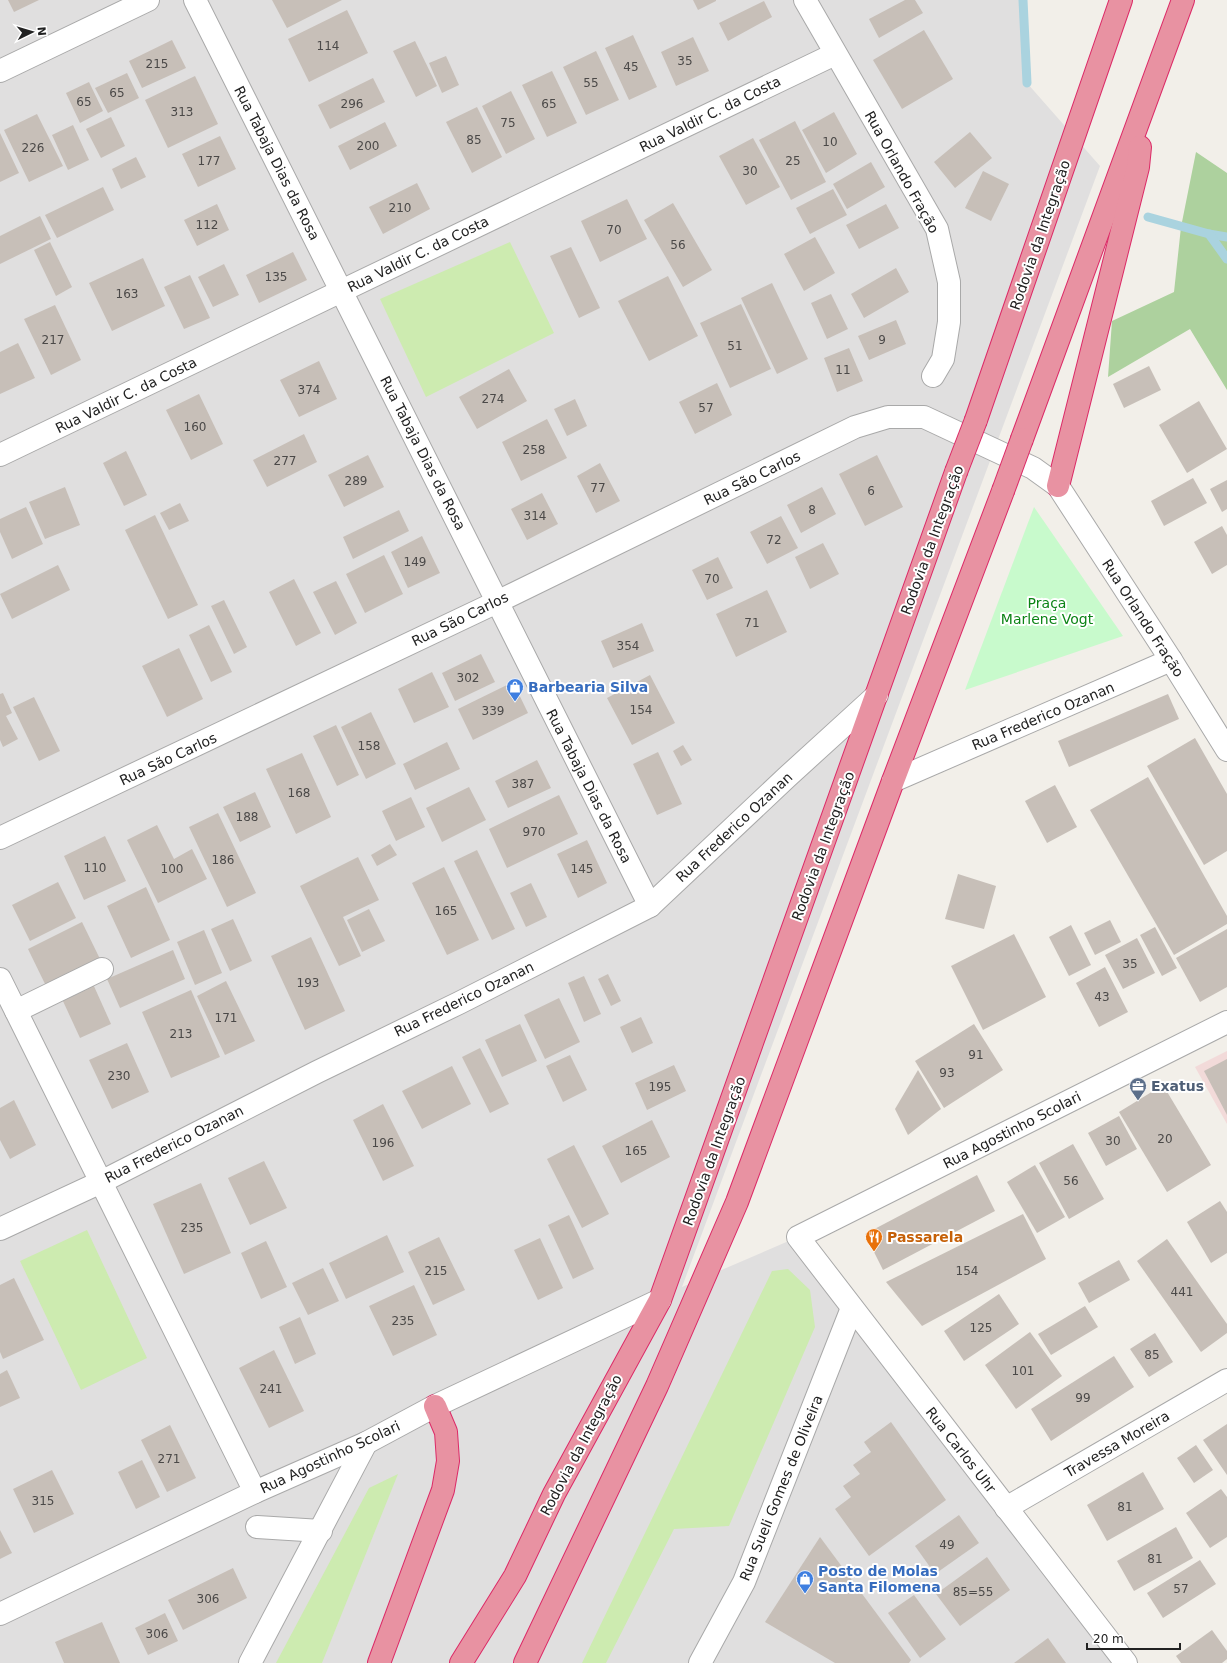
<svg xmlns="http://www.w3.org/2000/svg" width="1227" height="1663" font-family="'DejaVu Sans',sans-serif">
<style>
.residential{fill:#e0dfdf}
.commercial{fill:#f2dad9}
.grass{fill:#cdebb0}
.forest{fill:#add19e}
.park{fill:#c8facc}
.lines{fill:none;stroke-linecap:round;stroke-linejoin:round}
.stream{stroke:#aad3df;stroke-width:9}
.building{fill:#c7bfb8}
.minor-casing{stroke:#a9a9a9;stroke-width:24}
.highway-casing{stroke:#dc2a67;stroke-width:24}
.minor{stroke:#fff;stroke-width:22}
.highway{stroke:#e892a2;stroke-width:22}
.highway-bridge-casing{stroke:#dc2a67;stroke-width:24;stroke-linecap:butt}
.highway-bridge{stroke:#e892a2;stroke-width:22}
.labels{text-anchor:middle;stroke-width:4;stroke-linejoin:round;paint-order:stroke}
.number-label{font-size:12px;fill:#4b4948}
.street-label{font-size:14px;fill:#222;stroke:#fff}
.park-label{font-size:14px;fill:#0c8416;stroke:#fff}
.shop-label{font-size:14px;font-weight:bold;fill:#366cbe;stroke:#fff;text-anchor:start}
.service-label{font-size:14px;font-weight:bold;fill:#4e5e75;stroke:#fff;text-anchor:start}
.food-label{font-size:14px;font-weight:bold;fill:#c56008;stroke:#fff;text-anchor:start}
</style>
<rect width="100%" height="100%" fill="#f2efe9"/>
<!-- residential -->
<polygon class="residential" points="0,0 1023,0 1027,83 1100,166 682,1287 798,1237 1126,1663 0,1663"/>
<!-- commercial -->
<polygon class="commercial" points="1227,1051 1227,1124 1195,1067"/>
<!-- grass -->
<g class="grass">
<polygon points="510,242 554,333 426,397 380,299"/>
<polygon points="87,1230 147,1358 81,1390 20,1261"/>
<polygon points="788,1269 810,1290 815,1327 729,1526 674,1529 606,1663 582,1663 772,1271"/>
<polygon points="398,1474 322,1663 276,1663 369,1488"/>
</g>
<!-- forest -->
<polygon class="forest" points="1196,152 1227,173 1227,390 1190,329 1108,377 1112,321 1174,292 1181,227"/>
<!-- park -->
<polygon class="park" points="1034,507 1123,636 965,690"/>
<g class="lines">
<!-- stream -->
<g class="stream">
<polyline points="1023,0 1027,83"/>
<polyline points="1148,217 1209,234 1227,237"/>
<polyline points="1209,234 1227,259"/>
</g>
</g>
<!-- building -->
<g class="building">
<polygon points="8,0 39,0 14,12"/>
<polygon points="272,0 342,0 287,28"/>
<polygon points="693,0 716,0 716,1 698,10"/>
<polygon points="905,0 915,0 923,13 879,38 869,19"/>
<polygon points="764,1 772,17 728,41 719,23"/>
<polygon points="347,10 368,53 309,82 288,39"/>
<polygon points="924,30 953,79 902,109 873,60"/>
<polygon points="633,35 657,87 629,100 605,48"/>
<polygon points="693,37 709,71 676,86 661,52"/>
<polygon points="172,40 186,68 142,88 129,61"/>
<polygon points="415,41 437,86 416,97 393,51"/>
<polygon points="596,51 619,100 586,115 563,67"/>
<polygon points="446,56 459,85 442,93 429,63"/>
<polygon points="552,71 577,123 547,137 522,85"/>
<polygon points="127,73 139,98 108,113 95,88"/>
<polygon points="195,76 218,124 168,148 145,100"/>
<polygon points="373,78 385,102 330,129 318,105"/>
<polygon points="89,82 103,111 80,123 66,93"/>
<polygon points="511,91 535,139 506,154 482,106"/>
<polygon points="477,107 502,157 472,173 446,122"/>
<polygon points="834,112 857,154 826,173 802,130"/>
<polygon points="37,114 63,166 29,182 4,130"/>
<polygon points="111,117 125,146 101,158 86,129"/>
<polygon points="795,121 826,182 791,200 759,140"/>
<polygon points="385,122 397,146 350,170 338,146"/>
<polygon points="73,125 89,160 68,170 52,135"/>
<polygon points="970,132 992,158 955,188 934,162"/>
<polygon points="0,133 19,173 0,182"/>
<polygon points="220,136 236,169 198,187 182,154"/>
<polygon points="753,138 780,187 746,205 719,156"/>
<polygon points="136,157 146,177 121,189 112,169"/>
<polygon points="871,162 885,187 847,209 833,184"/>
<polygon points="983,171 1009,184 991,221 965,208"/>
<polygon points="417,183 430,209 383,234 369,207"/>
<polygon points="103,187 114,210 57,238 45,215"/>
<polygon points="833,189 847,215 810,234 796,208"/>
<polygon points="627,199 647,239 600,262 581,221"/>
<polygon points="673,203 712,270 683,287 644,220"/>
<polygon points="217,204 229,230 197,246 184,220"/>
<polygon points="886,204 899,228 859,249 846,225"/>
<polygon points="40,216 51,239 0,264 0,236"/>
<polygon points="815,237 835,273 804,291 784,254"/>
<polygon points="50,242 72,287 56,296 34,250"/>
<polygon points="571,247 600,308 579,318 550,256"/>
<polygon points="293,252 307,280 259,303 246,275"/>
<polygon points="143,258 165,306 112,331 89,283"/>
<polygon points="224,264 239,295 213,307 198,277"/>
<polygon points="896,268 909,292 864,318 851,294"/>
<polygon points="190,275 210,318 184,329 164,287"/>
<polygon points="668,276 698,336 649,361 618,301"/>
<polygon points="772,283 808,359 777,374 741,298"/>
<polygon points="831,294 848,329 827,339 811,303"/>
<polygon points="741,304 771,369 730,388 700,323"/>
<polygon points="55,305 81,360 51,375 24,319"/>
<polygon points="896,320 906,344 869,360 858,336"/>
<polygon points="18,343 35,378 0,394 0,352"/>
<polygon points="849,348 863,381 837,392 824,358"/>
<polygon points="319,361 337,399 299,417 280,380"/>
<polygon points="1149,366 1161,390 1124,408 1113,384"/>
<polygon points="509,369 527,401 477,429 459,397"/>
<polygon points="717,383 732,415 695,434 679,402"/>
<polygon points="199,394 223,444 191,460 166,410"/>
<polygon points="575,399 587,426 567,436 554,409"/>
<polygon points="1199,401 1227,449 1187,473 1159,425"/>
<polygon points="547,419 567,458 521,481 502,442"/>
<polygon points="304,434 317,462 267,487 253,460"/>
<polygon points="126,451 147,495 124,506 103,463"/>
<polygon points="368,455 384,487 344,507 328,475"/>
<polygon points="877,455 903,507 865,526 839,474"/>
<polygon points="600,463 620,501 596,513 577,476"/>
<polygon points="1193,478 1207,503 1164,526 1151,501"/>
<polygon points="1227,480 1227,509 1222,512 1210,489"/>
<polygon points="65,487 80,525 45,539 29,502"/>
<polygon points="822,487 836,514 801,533 787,505"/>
<polygon points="542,493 558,524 527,540 511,509"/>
<polygon points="180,503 189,521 169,530 160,513"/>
<polygon points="26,507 43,544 12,559 0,532 0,519"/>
<polygon points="399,510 409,531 353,559 343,537"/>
<polygon points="155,515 198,605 168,619 125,530"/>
<polygon points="781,516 798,548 767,564 750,532"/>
<polygon points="1222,526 1227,535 1227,565 1212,574 1194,542"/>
<polygon points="422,536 440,573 408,588 391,552"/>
<polygon points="823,543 839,574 810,589 795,557"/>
<polygon points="384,555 403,594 365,613 346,574"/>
<polygon points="718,557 733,588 707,600 692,570"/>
<polygon points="58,565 70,590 12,619 0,594"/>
<polygon points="294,579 321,633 296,646 269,592"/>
<polygon points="336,581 357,623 335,635 313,592"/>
<polygon points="767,590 787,632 736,657 716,614"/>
<polygon points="224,600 247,647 234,654 211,606"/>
<polygon points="642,623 654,651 613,668 601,641"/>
<polygon points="209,625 232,672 211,682 189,635"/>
<polygon points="179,648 203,699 167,717 142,666"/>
<polygon points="481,654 495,682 455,701 442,673"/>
<polygon points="432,672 449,707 414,723 398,689"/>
<polygon points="650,675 675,723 632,745 607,698"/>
<polygon points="513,682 528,713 473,740 458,709"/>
<polygon points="3,693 12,713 6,716 18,739 3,747 0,740 0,694"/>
<polygon points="1168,694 1179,719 1069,767 1058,741"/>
<polygon points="34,697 60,751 39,761 13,707"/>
<polygon points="371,712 396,764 366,779 341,727"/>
<polygon points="336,725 359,775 337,786 313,736"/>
<polygon points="1195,738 1227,794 1227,851 1204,865 1147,766"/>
<polygon points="447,742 460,769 415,790 403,764"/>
<polygon points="683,745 692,760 681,766 673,751"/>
<polygon points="658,752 682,804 657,815 633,764"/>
<polygon points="302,753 331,817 296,834 266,769"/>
<polygon points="537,760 551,788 508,808 495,781"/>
<polygon points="1148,777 1227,916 1227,924 1174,955 1090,810"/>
<polygon points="1055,785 1077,827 1047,843 1025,801"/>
<polygon points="469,787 486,820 442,842 426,808"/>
<polygon points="255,792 271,827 240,842 223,807"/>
<polygon points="559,795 578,834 507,868 489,829"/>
<polygon points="411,797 425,827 396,841 382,811"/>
<polygon points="218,813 256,893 227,907 189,827"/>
<polygon points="157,825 174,859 192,849 207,879 158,903 127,840"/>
<polygon points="105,836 126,881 84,900 64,856"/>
<polygon points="587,840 607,883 578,898 557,854"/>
<polygon points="390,844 397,855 377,866 371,855"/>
<polygon points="477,850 515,929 492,940 454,861"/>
<polygon points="358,857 379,900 343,917 361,956 339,966 300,886"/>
<polygon points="444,867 479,940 447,955 412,883"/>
<polygon points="958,874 996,886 984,929 945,919"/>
<polygon points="58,882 76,918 30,941 12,905"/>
<polygon points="531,883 547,917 526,927 510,893"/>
<polygon points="146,887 170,940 131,958 107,906"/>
<polygon points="369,909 385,941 362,952 347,920"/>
<polygon points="233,919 252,961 230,971 211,929"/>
<polygon points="1110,920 1121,942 1095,955 1084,933"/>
<polygon points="82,922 100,959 46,986 28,949"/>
<polygon points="1071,925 1091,965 1069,976 1049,937"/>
<polygon points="1155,927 1177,968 1162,976 1140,935"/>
<polygon points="1227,929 1227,987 1200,1002 1176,958"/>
<polygon points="204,930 222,973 195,985 177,942"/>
<polygon points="1014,934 1046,997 983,1030 951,966"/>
<polygon points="311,937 345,1011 305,1030 271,956"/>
<polygon points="1137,938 1155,973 1123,989 1105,955"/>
<polygon points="173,950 185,979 120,1008 107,979"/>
<polygon points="1105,967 1128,1012 1099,1027 1076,983"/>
<polygon points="608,974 621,1001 611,1006 598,979"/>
<polygon points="584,976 601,1014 584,1022 568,983"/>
<polygon points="226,981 255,1041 225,1055 197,996"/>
<polygon points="93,984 111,1024 80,1038 62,999"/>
<polygon points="191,990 220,1057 171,1078 142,1012"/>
<polygon points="559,998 580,1042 545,1059 524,1015"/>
<polygon points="641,1017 653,1043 632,1053 620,1027"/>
<polygon points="520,1024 537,1061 502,1077 485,1040"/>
<polygon points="974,1024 1003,1070 944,1108 915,1061"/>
<polygon points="127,1043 149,1092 112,1109 89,1060"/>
<polygon points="480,1048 509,1104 490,1113 462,1057"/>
<polygon points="570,1055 587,1090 563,1102 546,1066"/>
<polygon points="1227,1059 1227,1115 1204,1071"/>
<polygon points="674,1065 686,1091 647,1110 635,1083"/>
<polygon points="452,1066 471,1104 422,1129 402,1091"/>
<polygon points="918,1070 941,1109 908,1135 895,1109"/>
<polygon points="1163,1085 1211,1165 1167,1192 1119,1112"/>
<polygon points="14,1100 36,1145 10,1159 0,1140 0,1108"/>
<polygon points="383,1104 414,1166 383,1181 353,1120"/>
<polygon points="1119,1116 1137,1149 1106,1166 1088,1133"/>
<polygon points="652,1120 670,1157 621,1183 602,1146"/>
<polygon points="1073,1144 1104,1199 1069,1219 1039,1163"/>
<polygon points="574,1145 609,1214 582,1228 547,1159"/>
<polygon points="264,1161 287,1208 250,1225 228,1178"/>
<polygon points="1035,1165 1065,1217 1037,1233 1007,1182"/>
<polygon points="977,1175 995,1211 883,1270 865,1234"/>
<polygon points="201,1183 231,1253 184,1274 153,1204"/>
<polygon points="1220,1201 1227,1212 1227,1253 1211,1263 1187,1222"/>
<polygon points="1023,1214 1046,1259 922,1326 886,1282"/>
<polygon points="569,1215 594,1269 573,1279 548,1225"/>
<polygon points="387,1235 404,1272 346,1299 329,1263"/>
<polygon points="439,1237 465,1290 433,1305 408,1252"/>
<polygon points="540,1238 563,1288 538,1300 514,1250"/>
<polygon points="1167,1239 1227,1324 1227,1333 1201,1352 1137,1261"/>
<polygon points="266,1241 287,1287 261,1299 241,1253"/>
<polygon points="1119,1260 1130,1280 1089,1303 1078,1283"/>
<polygon points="323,1268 339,1301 308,1315 292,1283"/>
<polygon points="14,1278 44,1340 3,1359 0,1352 0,1285"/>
<polygon points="414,1285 437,1335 393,1356 369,1306"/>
<polygon points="999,1294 1019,1324 964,1361 944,1331"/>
<polygon points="1085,1306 1098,1327 1051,1355 1038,1334"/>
<polygon points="300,1317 316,1354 295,1364 279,1327"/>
<polygon points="1030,1332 1062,1376 1016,1409 985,1365"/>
<polygon points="1155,1333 1173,1362 1149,1377 1130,1349"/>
<polygon points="274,1350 304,1411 269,1428 239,1368"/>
<polygon points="1114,1356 1134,1387 1051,1441 1031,1409"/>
<polygon points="7,1370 20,1398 0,1407 0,1374"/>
<polygon points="891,1422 946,1500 869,1556 835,1509 851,1497 843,1486 860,1474 853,1465 871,1452 864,1442"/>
<polygon points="1227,1424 1227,1475 1203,1440"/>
<polygon points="170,1425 196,1478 167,1492 141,1440"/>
<polygon points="1196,1445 1213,1470 1194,1483 1177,1458"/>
<polygon points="142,1460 160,1497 136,1509 118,1472"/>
<polygon points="52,1470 74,1514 34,1533 13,1489"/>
<polygon points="1143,1472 1164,1509 1107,1541 1087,1505"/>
<polygon points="1221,1489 1227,1497 1227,1537 1210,1548 1186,1513"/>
<polygon points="959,1515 979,1543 935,1574 915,1546"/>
<polygon points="1176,1527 1193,1558 1134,1591 1117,1561"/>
<polygon points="0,1530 12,1553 0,1559"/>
<polygon points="820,1537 911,1660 909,1663 835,1663 765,1622"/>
<polygon points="987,1557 1010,1590 960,1626 936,1594"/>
<polygon points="1200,1560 1216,1584 1163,1618 1147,1593"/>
<polygon points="233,1568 247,1598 183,1630 168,1600"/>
<polygon points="914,1595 946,1639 920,1658 888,1613"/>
<polygon points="165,1613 178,1641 148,1655 135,1628"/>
<polygon points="102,1622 120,1663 64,1663 55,1642"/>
<polygon points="1212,1630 1227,1651 1227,1659 1222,1663 1181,1663 1176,1656"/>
<polygon points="1048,1638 1066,1663 1014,1663"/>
</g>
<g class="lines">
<!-- minor casing -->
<g class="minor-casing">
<g id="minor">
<polyline points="195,0 650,906"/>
<polyline points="805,0 937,229 949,282 949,322 943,359 933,376"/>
<polyline points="0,71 148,0"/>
<polyline points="0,455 835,54"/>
<polyline points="893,781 1171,660"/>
<polyline points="0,838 497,602 855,427 888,417 924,417 1033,468 1058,486 1171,660 1227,750"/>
<polyline points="0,979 255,1492"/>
<polyline points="16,1011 102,969"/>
<polyline points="0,1229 101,1182 317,1072 459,1003 650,906 787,777 877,695"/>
<polyline points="1006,1508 1227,1380"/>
<polyline points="257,1527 321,1531"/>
<polyline points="0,1614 255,1492 366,1443 435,1406 660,1300"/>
<polyline points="250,1663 366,1443"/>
<polyline points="700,1663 744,1582 852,1308"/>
<polyline points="1126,1663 798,1237 1227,1022"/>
</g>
</g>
<!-- highway casing -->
<g class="highway-casing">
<g id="highway">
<polyline points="976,420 1121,0"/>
<polyline points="1022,439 1183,0"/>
<polyline points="1058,486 1138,167 1140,147"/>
<polyline points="379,1663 443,1490 448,1461 446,1432 435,1406"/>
<polyline points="461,1663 515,1576 554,1494 660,1300 956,472"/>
<polyline points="525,1663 657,1386 737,1202 893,781 1003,491"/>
</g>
</g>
<!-- minor -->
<use href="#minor" class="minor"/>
<!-- highway -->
<use href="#highway" class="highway"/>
<!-- highway-bridge casing -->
<g class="highway-bridge-casing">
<g id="highway-bridge">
<polyline points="956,472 976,420"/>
<polyline points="1003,491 1022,439"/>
</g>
</g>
<!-- highway-bridge -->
<use href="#highway-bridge" class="highway-bridge"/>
</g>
<!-- icons -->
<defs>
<g id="shop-pin" transform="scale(0.9)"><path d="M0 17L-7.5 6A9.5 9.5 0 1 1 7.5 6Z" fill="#3f7fe0" stroke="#fff"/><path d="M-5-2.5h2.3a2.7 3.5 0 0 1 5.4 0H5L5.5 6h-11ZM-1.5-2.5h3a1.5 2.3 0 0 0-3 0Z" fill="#fff"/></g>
<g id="office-pin" transform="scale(0.9)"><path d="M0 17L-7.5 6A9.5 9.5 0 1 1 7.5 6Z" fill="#5c6f8a" stroke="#fff"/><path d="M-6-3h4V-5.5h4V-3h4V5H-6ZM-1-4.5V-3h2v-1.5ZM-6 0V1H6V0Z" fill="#fff"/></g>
<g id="restaurant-pin" transform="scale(0.9)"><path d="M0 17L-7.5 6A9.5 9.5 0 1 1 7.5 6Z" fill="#e8710a" stroke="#fff"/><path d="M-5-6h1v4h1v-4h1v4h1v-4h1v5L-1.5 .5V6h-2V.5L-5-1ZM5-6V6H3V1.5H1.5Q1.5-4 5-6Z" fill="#fff"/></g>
</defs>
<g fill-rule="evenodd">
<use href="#shop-pin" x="515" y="687"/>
<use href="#office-pin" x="1138" y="1086"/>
<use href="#restaurant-pin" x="874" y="1237"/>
<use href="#shop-pin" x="805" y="1579"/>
</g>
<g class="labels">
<!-- number labels -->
<g class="number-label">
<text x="328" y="50">114</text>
<text x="685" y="65">35</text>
<text x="157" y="68">215</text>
<text x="631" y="71">45</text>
<text x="591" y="87">55</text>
<text x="117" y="97">65</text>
<text x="84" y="106">65</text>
<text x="352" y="108">296</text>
<text x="549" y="108">65</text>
<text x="182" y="116">313</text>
<text x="508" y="127">75</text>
<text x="474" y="144">85</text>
<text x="830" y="146">10</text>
<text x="368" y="150">200</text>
<text x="33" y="152">226</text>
<text x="209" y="165">177</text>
<text x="793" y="165">25</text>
<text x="750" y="175">30</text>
<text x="400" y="212">210</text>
<text x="207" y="229">112</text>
<text x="614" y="234">70</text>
<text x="678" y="249">56</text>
<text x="276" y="281">135</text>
<text x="127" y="298">163</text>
<text x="53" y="344">217</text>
<text x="882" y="344">9</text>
<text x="735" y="350">51</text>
<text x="843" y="374">11</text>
<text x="309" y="394">374</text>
<text x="493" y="403">274</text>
<text x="706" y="412">57</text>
<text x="195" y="431">160</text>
<text x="534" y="454">258</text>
<text x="285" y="465">277</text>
<text x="356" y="485">289</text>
<text x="598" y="492">77</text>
<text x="871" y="495">6</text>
<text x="812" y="514">8</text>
<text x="535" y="520">314</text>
<text x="774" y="544">72</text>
<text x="415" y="566">149</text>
<text x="712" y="583">70</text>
<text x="752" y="627">71</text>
<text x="628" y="650">354</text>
<text x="468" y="682">302</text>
<text x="641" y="714">154</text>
<text x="493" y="715">339</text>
<text x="369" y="750">158</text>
<text x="523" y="788">387</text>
<text x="299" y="797">168</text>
<text x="247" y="821">188</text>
<text x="534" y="836">970</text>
<text x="223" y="864">186</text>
<text x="95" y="872">110</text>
<text x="172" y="873">100</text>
<text x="582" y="873">145</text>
<text x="446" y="915">165</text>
<text x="1130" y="968">35</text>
<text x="308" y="987">193</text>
<text x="1102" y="1001">43</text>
<text x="226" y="1022">171</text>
<text x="181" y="1038">213</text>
<text x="976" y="1059">91</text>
<text x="947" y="1077">93</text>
<text x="119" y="1080">230</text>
<text x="660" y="1091">195</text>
<text x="1165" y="1143">20</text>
<text x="1113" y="1145">30</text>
<text x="383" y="1147">196</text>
<text x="636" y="1155">165</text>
<text x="1071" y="1185">56</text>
<text x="192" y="1232">235</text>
<text x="436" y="1275">215</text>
<text x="967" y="1275">154</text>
<text x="1182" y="1296">441</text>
<text x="403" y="1325">235</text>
<text x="981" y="1332">125</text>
<text x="1152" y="1359">85</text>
<text x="1023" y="1375">101</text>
<text x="271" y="1393">241</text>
<text x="1083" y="1402">99</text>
<text x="169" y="1463">271</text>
<text x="43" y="1505">315</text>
<text x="1125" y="1511">81</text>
<text x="947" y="1549">49</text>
<text x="1155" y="1563">81</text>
<text x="1181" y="1593">57</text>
<text x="973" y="1596">85=55</text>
<text x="208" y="1603">306</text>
<text x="157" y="1638">306</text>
</g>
<!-- street labels -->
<g class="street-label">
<text transform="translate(710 114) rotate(-26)" y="5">Rua Valdir C. da Costa</text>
<text transform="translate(277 163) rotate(63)" y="5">Rua Tabaja Dias da Rosa</text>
<text transform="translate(902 172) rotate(61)" y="5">Rua Orlando Fração</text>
<text transform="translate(1040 235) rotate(-71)" y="5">Rodovia da Integração</text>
<text transform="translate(418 254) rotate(-26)" y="5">Rua Valdir C. da Costa</text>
<text transform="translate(126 395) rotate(-26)" y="5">Rua Valdir C. da Costa</text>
<text transform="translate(423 453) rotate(63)" y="5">Rua Tabaja Dias da Rosa</text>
<text transform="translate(752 478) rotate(-26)" y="5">Rua São Carlos</text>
<text transform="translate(932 540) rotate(-70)" y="5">Rodovia da Integração</text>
<text transform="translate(1143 618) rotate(57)" y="5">Rua Orlando Fração</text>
<text transform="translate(460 619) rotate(-26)" y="5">Rua São Carlos</text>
<text transform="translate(1043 716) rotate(-23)" y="5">Rua Frederico Ozanan</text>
<text transform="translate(168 759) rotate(-25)" y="5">Rua São Carlos</text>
<text transform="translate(589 786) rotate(63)" y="5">Rua Tabaja Dias da Rosa</text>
<text transform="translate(734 827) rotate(-43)" y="5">Rua Frederico Ozanan</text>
<text transform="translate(823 846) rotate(-70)" y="5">Rodovia da Integração</text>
<text transform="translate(464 999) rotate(-26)" y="5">Rua Frederico Ozanan</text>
<text transform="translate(1012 1130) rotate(-27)" y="5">Rua Agostinho Scolari</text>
<text transform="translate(174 1144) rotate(-27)" y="5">Rua Frederico Ozanan</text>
<text transform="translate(714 1151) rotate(-70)" y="5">Rodovia da Integração</text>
<text transform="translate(1117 1444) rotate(-30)" y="5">Travessa Moreira</text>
<text transform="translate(581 1445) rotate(-62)" y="5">Rodovia da Integração</text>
<text transform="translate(961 1450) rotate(52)" y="5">Rua Carlos Uhr</text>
<text transform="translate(330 1457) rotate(-25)" y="5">Rua Agostinho Scolari</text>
<text transform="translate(781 1488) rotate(-68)" y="5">Rua Sueli Gomes de Oliveira</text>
</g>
<!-- park labels -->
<g class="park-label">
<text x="1047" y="608">Praça<tspan x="1047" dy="16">Marlene Vogt</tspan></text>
</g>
<!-- shop labels -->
<g class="shop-label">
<text x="528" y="692">Barbearia Silva</text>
<text x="818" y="1576">Posto de Molas<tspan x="818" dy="16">Santa Filomena</tspan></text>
</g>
<!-- service labels -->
<g class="service-label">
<text x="1151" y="1091">Exatus</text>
</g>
<!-- food labels -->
<g class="food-label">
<text x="887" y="1242">Passarela</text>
</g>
</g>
<!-- north arrow -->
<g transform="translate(32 32) rotate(85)" stroke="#ffffff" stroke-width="3" paint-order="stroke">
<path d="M0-3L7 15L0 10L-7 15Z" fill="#222222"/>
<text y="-6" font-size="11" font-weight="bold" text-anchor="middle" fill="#222222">N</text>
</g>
<!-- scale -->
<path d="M1087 1643v6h93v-6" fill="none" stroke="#222222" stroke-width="2"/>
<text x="1093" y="1643" font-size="12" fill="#222222" stroke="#ffffff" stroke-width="3" paint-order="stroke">20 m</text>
</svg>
